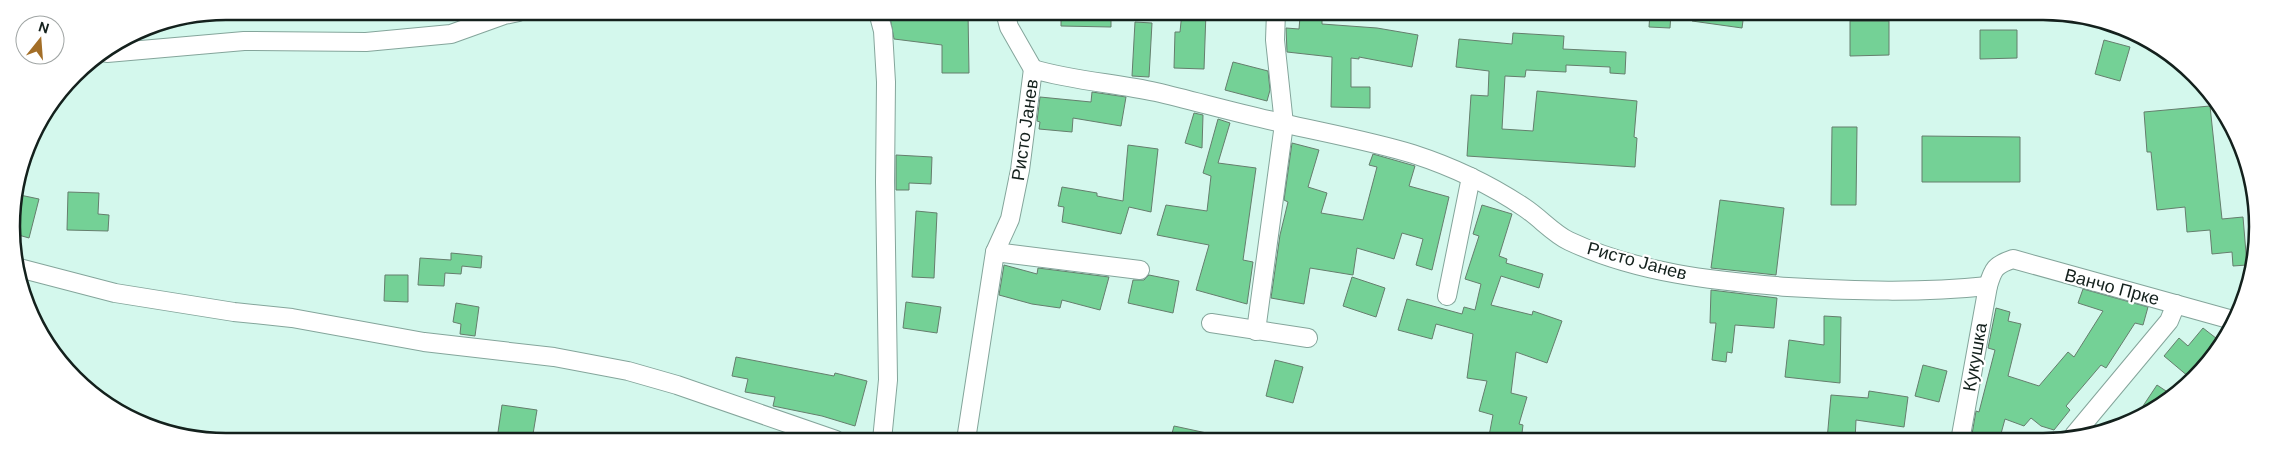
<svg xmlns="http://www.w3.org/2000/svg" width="2269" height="453" font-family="'DM Sans',sans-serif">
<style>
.building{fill:#74d196;stroke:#657e6d}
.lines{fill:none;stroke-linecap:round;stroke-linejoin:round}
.street-casing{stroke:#84a59b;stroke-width:20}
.street{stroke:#fff;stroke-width:18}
.labels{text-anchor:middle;stroke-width:4.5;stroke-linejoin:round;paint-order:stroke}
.street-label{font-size:18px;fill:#14211d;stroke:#fff}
.rim{fill:none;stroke:#14211d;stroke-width:2.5}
</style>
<rect width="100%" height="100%" fill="#d4f8ed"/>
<!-- building -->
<g class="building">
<polygon points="889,12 968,12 969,73 942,73 942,45 894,39"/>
<polygon points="1061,12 1111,12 1111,27 1061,26"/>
<polygon points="1182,12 1206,12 1204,69 1174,68 1175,32 1180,32"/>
<polygon points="1650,13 1671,13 1670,28 1649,27"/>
<polygon points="1693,13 1744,13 1742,28 1692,21"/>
<polygon points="1300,17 1322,19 1322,24 1377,28 1418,35 1412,67 1359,57 1359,59 1351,58 1351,87 1370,87 1370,108 1331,107 1332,57 1287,52 1286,28 1299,29"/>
<polygon points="1850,21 1889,21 1889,55 1850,56"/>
<polygon points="1135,22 1152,23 1149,77 1132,76"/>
<polygon points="1980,30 2017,30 2017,58 1980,59"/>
<polygon points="1513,33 1564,36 1563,49 1626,52 1625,74 1610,73 1610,67 1566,65 1566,72 1526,70 1525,77 1505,76 1502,129 1533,131 1537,91 1637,101 1634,137 1637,138 1635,167 1467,156 1471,95 1488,96 1489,71 1456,67 1459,39 1512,44"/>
<polygon points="2104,40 2130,47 2120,81 2095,74"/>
<polygon points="1233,62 1268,71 1270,90 1267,101 1225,90"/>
<polygon points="1092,92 1126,97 1121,126 1073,118 1072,132 1039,129 1040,122 1037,121 1040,97 1091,102"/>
<polygon points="2210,106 2222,219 2243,217 2247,265 2233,266 2232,252 2212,254 2210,230 2187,232 2185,207 2157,210 2151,152 2147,152 2144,112"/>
<polygon points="1194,113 1203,115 1202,148 1185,143"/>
<polygon points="1218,119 1230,123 1218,163 1256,168 1243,260 1253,262 1247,304 1196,290 1209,245 1157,235 1166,205 1207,211 1211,176 1203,173"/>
<polygon points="1832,127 1857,127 1856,205 1831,205"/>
<polygon points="1922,136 2020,137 2020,182 1922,182"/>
<polygon points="1292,143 1319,150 1308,187 1327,193 1321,213 1363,220 1377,167 1369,165 1373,154 1415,166 1409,186 1449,197 1432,270 1416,265 1423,239 1402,233 1394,259 1357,248 1353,275 1310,268 1304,304 1271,298 1280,235 1288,202 1284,200"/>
<polygon points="1128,145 1158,149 1151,212 1129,207 1121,234 1062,222 1064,207 1058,206 1062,187 1097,193 1097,196 1123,201"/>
<polygon points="896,155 932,157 931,184 909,183 909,190 896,190"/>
<polygon points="68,192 99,193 98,214 109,215 108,231 67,230"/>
<polygon points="20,195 39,199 29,238 15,234 13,224"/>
<polygon points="1720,200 1784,208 1776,275 1711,268"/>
<polygon points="1482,205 1512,214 1499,256 1507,259 1506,263 1543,274 1539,288 1501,276 1491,305 1532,315 1533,311 1562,321 1547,363 1516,352 1511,393 1527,397 1519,424 1523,425 1521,441 1488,441 1493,415 1479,411 1487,381 1467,378 1473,334 1436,324 1432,339 1398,330 1407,299 1462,314 1464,307 1475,310 1481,284 1465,279 1479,236 1473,234"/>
<polygon points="916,211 937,213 934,278 912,277"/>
<polygon points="451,253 482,256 481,268 462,266 461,274 445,273 444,286 418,285 420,258 451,260"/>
<polygon points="1004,265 1037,274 1038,268 1109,277 1100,310 1062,300 1060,308 1032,304 999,295"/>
<polygon points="385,275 408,275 408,302 384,301"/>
<polygon points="1149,275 1179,281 1173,313 1128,303 1133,280 1144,280"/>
<polygon points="1352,277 1385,288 1376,317 1343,306"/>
<polygon points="2083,289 2148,307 2143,325 2135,323 2106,368 2101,365 2066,406 2070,410 2054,430 2041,426 2031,418 2024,426 2005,419 1999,441 1971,440 1976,411 1979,412 1995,350 1988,348 1996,308 2010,312 2008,321 2021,324 2008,376 2039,386 2068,352 2074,357 2103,311 2078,303"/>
<polygon points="1711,290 1777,298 1774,328 1735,325 1732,353 1727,352 1726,362 1712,360 1716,323 1710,323"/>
<polygon points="906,302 941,307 937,333 903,328"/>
<polygon points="456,303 479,307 475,336 460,334 461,324 453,322"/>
<polygon points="1824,316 1841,317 1840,383 1785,377 1789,340 1824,345"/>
<polygon points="2203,328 2221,342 2206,363 2203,360 2189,377 2164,356 2179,338 2188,346"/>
<polygon points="736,357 834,376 835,373 867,381 855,426 822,416 773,406 775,397 745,392 748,379 732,376"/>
<polygon points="1275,360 1303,367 1293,403 1266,396"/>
<polygon points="1923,365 1947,371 1939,402 1915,396"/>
<polygon points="2157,385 2172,395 2133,421"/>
<polygon points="1869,391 1908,397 1904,427 1856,420 1855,441 1827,440 1831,395 1868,398"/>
<polygon points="502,405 537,410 532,440 497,439"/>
<polygon points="1174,426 1216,435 1215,441 1170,441"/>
</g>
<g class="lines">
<!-- street casing -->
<g class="street-casing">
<g id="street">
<polyline points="878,12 883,31 886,82 885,182 888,380 882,440"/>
<polyline points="1005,12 1009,27 1033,69"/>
<polyline points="107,53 244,41 366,42 451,34 504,15 519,12"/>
<polyline points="995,252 1140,270"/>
<polyline points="19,268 115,293 234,312 292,318 424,342 554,357 628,371 677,385 836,440"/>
<polyline points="1447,296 1471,177"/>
<polyline points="1211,323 1308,338"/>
<polyline points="1256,331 1284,124 1275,40 1276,12"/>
<polyline points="2074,435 2169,321 2176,304"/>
<path d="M966,440L995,252L1010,219L1020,170L1033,69C1074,81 1115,83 1156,92C1198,102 1240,114 1282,123C1326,133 1370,141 1413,154C1453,167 1491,185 1525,208C1540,218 1554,234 1569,241C1637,273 1714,281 1788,287C1855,291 1921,293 1988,286"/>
<path d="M1960,441L1988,286C1993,269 1995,265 2013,259L2236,321"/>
</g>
</g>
<!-- street -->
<use href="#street" class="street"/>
</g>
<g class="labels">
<!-- street labels -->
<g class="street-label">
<text transform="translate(1025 130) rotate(-82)" y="6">Ристо Јанев</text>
<text transform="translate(1637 261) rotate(15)" y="6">Ристо Јанев</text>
<text transform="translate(2112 287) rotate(15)" y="6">Ванчо Прке</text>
<text transform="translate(1975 357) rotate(-80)" y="6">Кукушка</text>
</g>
</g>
<!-- crop -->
<path d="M0 0H2269V453H0ZM226 20H2043A206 206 0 0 1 2249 226V227A206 206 0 0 1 2043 433H226A206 206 0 0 1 20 227V226A206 206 0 0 1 226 20Z" fill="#fff" fill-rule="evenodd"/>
<path class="rim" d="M226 20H2043A206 206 0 0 1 2249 226V227A206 206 0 0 1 2043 433H226A206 206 0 0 1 20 227V226A206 206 0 0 1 226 20Z"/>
<!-- north arrow -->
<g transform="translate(40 40) rotate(17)"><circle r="24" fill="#ffffff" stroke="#a1a6a5"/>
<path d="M0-4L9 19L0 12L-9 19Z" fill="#a36e27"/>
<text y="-8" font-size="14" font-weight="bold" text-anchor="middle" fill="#14211d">N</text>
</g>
</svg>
